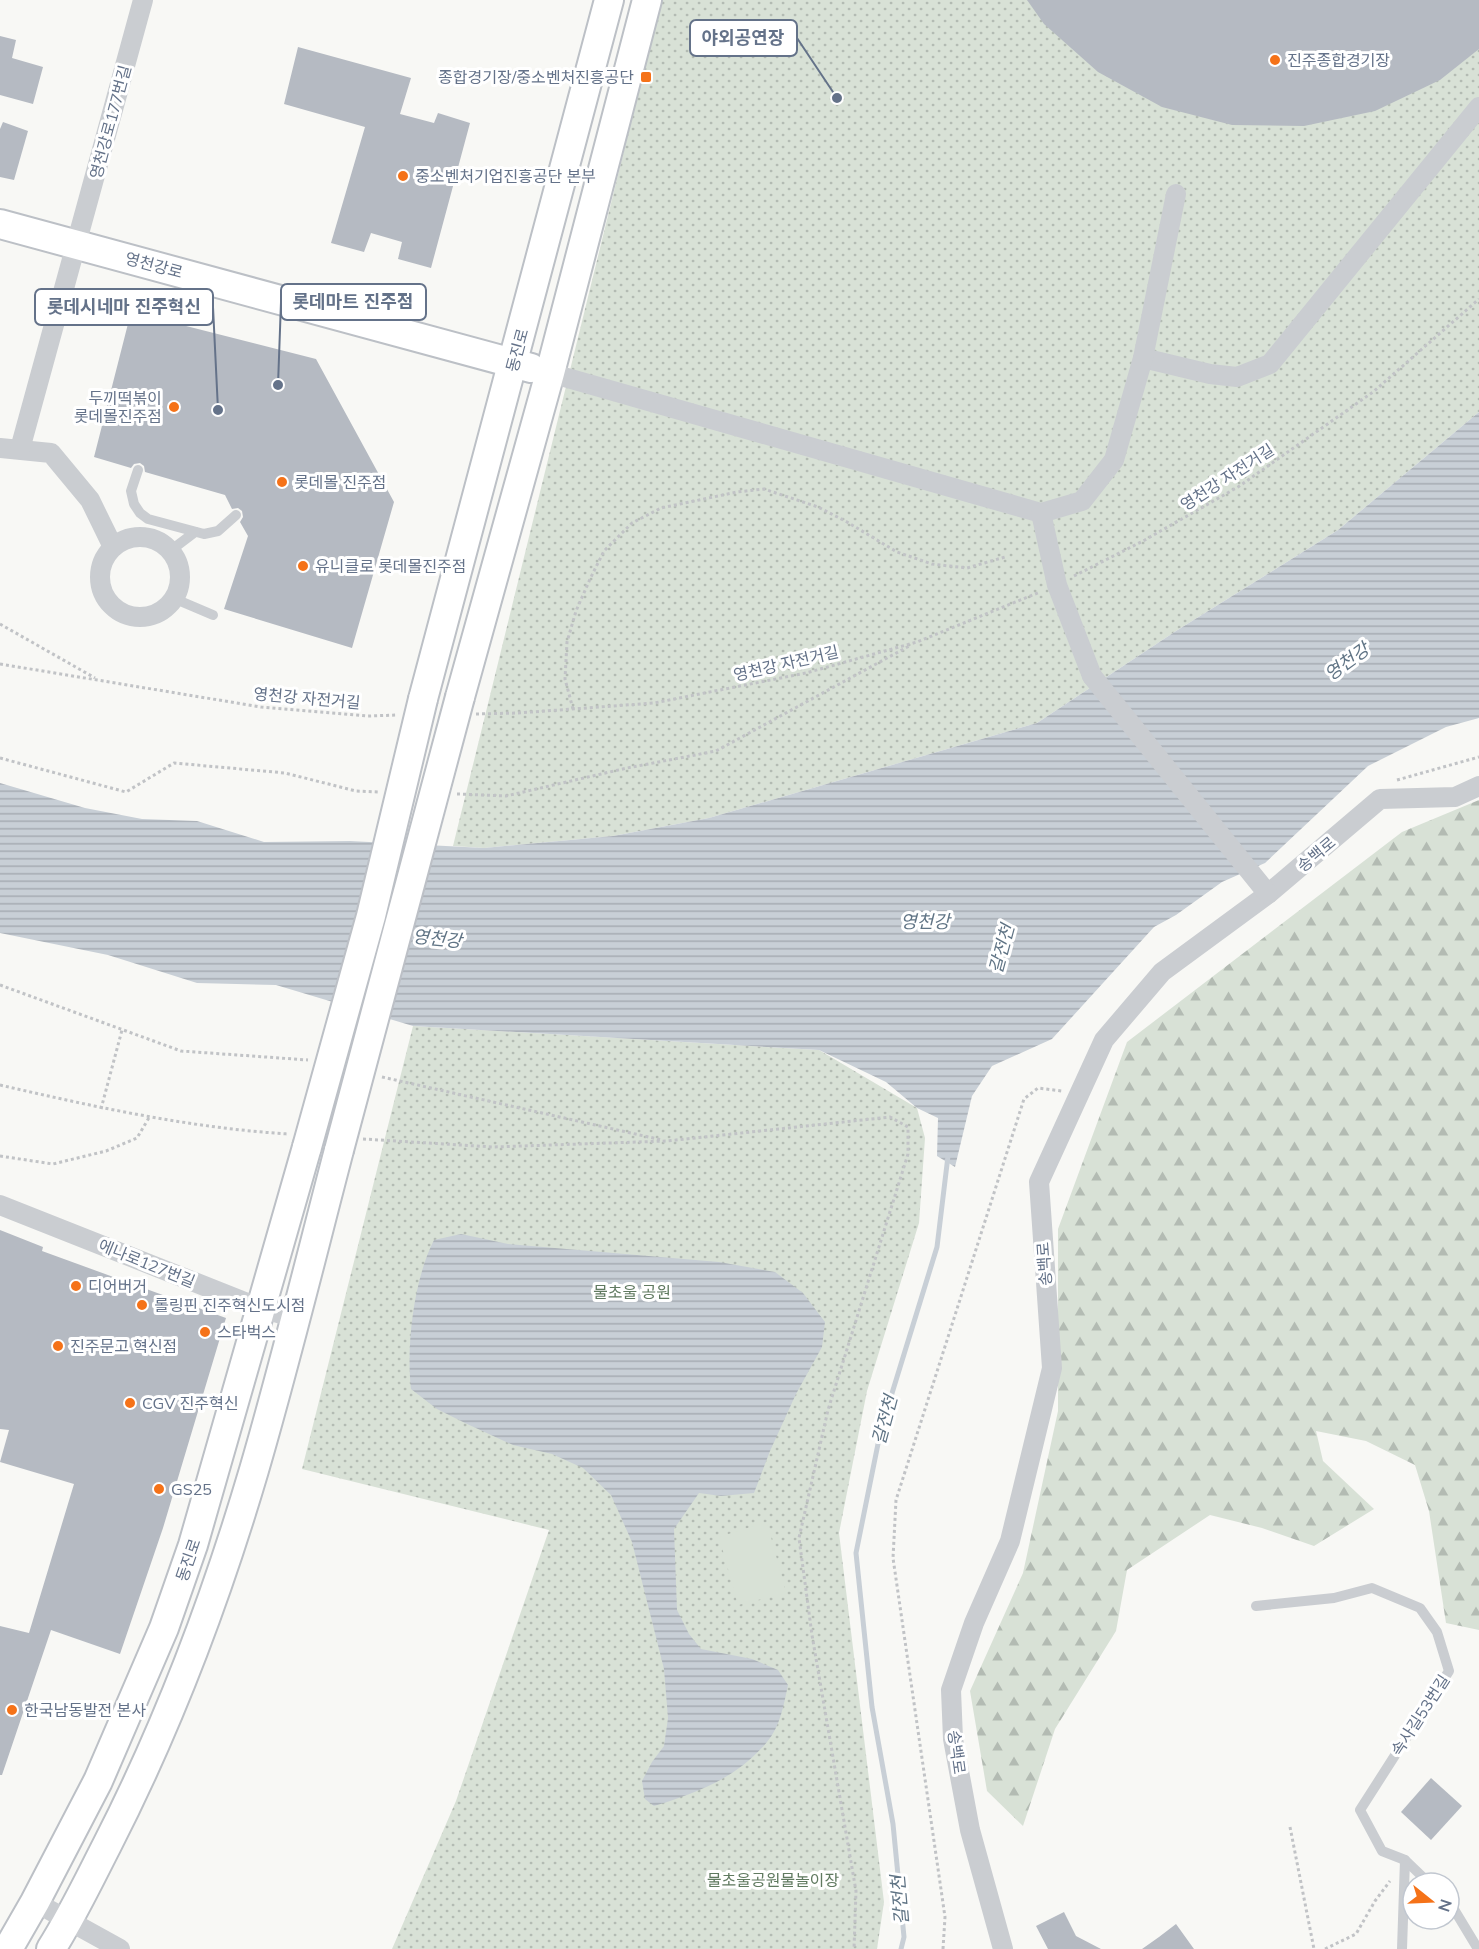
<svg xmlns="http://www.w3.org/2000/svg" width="1479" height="1949" font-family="Mulish,'Noto Sans KR',sans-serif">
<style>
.forest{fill:url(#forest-firs)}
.park{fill:url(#park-dots)}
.garden{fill:#d8e1d6}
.water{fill:url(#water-rules)}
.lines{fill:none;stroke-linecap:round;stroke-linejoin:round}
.stream{stroke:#c8cfd6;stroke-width:5}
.building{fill:#b5bac2}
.secondary-casing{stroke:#bcc0c6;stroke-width:32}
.path{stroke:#c1c3c6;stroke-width:3;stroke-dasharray:3 3;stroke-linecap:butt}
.lane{stroke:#cacdd1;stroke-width:10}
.street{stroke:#cacdd1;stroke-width:20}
.secondary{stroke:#fff;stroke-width:28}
.secondary-bridge-casing{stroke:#bcc0c6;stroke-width:32;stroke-linecap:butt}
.street-bridge{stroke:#cacdd1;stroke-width:20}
.secondary-bridge{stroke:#fff;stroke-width:28}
.poi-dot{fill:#f57218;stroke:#fff;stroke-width:2}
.labels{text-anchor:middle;stroke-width:6;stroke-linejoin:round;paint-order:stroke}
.poi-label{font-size:16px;fill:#647289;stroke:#fff;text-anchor:start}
.street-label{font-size:16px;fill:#647289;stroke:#fff}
.park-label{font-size:16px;fill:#607a60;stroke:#fff}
.water-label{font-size:18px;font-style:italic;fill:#607485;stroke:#fff}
.leader{fill:none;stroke:#647289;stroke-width:2}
.callout-dot{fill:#647289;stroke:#fff;stroke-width:2}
.callout{fill:#fff;stroke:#647289;stroke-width:2}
.callout-label{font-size:18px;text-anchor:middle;font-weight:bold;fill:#647289}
</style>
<defs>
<pattern id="forest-firs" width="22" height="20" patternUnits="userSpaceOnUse" patternTransform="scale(1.5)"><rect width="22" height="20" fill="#d8e1d6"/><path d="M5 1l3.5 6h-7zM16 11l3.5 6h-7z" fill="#b3bbb3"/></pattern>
<pattern id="park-dots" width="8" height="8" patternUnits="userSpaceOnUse" patternTransform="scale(1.5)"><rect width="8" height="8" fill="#d8e1d6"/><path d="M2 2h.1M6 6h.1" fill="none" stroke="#b3bbb3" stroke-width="1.8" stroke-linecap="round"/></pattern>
<pattern id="water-rules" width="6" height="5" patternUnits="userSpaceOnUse" patternTransform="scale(1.5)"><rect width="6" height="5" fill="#c8cfd6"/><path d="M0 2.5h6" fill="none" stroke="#a6acb3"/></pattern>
</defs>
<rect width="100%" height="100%" fill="#f8f8f5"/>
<!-- forest -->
<polygon class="forest" points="1479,800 1479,1630 1446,1623 1429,1511 1415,1465 1366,1441 1316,1431 1323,1461 1374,1509 1314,1546 1262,1528 1210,1515 1127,1570 1116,1631 1055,1729 1023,1826 987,1791 970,1691 1023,1573 1058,1411 1058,1229 1127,1042 1402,832"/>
<!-- park -->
<g class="park">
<polygon points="661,0 1479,0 1479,412 1338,530 1176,631 1037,723 709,818 613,836 484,848 453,846"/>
<polygon points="413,1026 819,1050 917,1108 925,1138 919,1223 867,1391 839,1533 884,1902 877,1949 392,1949 456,1801 549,1530 302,1469"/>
</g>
<!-- garden -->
<polygon class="garden" points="767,1522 786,1593 738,1605 719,1537"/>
<!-- water -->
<g class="water">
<polygon points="1479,412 1479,718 1446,727 1368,766 1265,863 1222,882 1176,915 1154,927 1052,1039 992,1066 972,1096 955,1167 937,1156 938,1118 917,1108 886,1082 819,1050 413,1026 276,985 197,983 108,955 0,933 0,783 85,808 142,819 197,821 264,842 350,841 484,848 613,836 709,818 1037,723 1176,631 1338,530"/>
<path d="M461,1234L508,1244L719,1262L775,1272L803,1293L825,1322L822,1347L796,1394L770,1451L754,1493L721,1496L699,1493L674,1529L677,1610L689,1634L701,1649L752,1659L778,1670L788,1685C784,1704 780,1727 767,1742C737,1778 697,1793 654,1806L645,1799L642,1781L652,1762L664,1746L668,1718L664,1669L632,1542L611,1495L583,1468L552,1454L513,1445L465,1423L437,1409L411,1389C406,1345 414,1279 434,1240Z"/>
</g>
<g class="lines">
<!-- stream -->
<polyline class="stream" points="901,1949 904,1937 893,1824 872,1707 856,1553 881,1429 937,1247 948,1156"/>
</g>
<!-- building -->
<g class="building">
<polygon points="1027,0 1479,0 1479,49 1440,80 1375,111 1304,126 1232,125 1162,107 1098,72 1044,24"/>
<polygon points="0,36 16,40 12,58 43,67 33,104 0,95"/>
<polygon points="298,47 411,78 400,114 434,123 438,113 470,123 431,268 398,259 402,242 371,233 364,252 331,243 365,127 284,104"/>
<polygon points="3,122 28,131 14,180 0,177 0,129"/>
<polygon points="131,312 316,359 394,502 352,648 224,609 248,536 240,522 243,517 242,511 238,508 232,509 225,495 145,472 144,466 140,463 134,464 131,468 94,457"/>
<polygon points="0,1230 43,1247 42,1251 226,1318 163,1528 120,1654 51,1630 2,1775 0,1775 0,1626 29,1633 74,1484 0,1462 9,1430 0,1429"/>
<polygon points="1431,1778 1462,1806 1431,1840 1401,1812"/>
<polygon points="1064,1912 1076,1936 1101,1949 1048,1949 1036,1926"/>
<polygon points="1176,1924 1194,1949 1142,1949 1159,1937"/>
</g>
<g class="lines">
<!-- secondary casing -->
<g class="secondary-casing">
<g id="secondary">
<polyline points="0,224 531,368"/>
<polyline points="460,697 550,373 647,0"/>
<polyline points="423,699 609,0"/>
<polyline points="8,1949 35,1902 98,1781 164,1628 193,1545 307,1147"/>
<path d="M51,1949C72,1916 89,1880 107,1845C168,1726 216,1599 254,1470C285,1364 311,1257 339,1150"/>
</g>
</g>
<!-- path -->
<g class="path">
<polyline points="1074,576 1143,541 1238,487 1373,392 1479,299"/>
<polyline points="0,624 95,678"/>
<polyline points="0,664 261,707 368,716 398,715"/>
<polyline points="573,709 565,679 567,642 576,611 590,579 604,551 632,523 661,508 737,492 764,489 818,507 847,522 897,552 932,564 967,568 1005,557"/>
<polyline points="476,714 518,713 654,703 806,673 917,642 1040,592"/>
<polyline points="0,758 126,792 174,763 285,773 356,791 379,792"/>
<polyline points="1397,780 1479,757"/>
<polyline points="457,794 506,796 627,768 716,751 911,645"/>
<polyline points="0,985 181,1051 308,1060"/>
<polyline points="382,1077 662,1140"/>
<path d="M0,1085C95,1107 191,1128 288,1134"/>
<polyline points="101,1109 122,1030"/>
<polyline points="363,1139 493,1147 667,1141 890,1117 908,1127 908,1154 828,1410 799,1538 812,1635 856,1891 854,1949"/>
<polyline points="0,1156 53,1164 106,1151 137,1138 150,1116"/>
<polyline points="1290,1827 1314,1949"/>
<polyline points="943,1949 945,1917 893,1558 896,1500 1024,1099 1038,1088 1062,1091"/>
<polyline points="1325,1949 1356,1934 1375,1901 1390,1881"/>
</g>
<!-- lane -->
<g class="lane">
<polyline points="138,470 131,491 134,504 140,513 148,519 204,534 218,531 236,515"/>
<polyline points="170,551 195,532"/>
<polyline points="173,598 213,615"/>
<polyline points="1256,1606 1334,1598 1372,1588 1420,1608 1437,1632 1449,1671 1360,1810 1382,1851 1405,1860 1429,1883"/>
<polyline points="1449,1901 1478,1949"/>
<polyline points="1402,1949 1405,1860"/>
</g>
<!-- street -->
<g class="street">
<polyline points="1143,358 1210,374 1237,377 1270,364 1479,107"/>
<polyline points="550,373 1041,513 1082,501 1114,460 1143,358 1176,194"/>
<polyline points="0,448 51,453 90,500 113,547"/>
<polyline points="20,449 143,0"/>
<polyline points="1041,513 1057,585 1092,676"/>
<circle cx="140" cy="577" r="40"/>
<polyline points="0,1205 260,1308 295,1318"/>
<polyline points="35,1902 120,1949"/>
<polyline points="1003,1949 970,1830 953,1739 951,1690 974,1623 1010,1541 1052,1368 1039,1182 1104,1040 1162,972 1268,894 1380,799 1455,797 1479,786"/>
</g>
<!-- secondary -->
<use href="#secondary" class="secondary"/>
<!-- secondary-bridge casing -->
<g class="secondary-bridge-casing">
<g id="secondary-bridge">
<polyline points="307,1147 371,916 423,699"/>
<polyline points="339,1150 460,697"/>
</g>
</g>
<!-- street-bridge -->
<polyline class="street-bridge" points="1092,676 1268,894"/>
<!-- secondary-bridge -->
<use href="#secondary-bridge" class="secondary-bridge"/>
</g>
<!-- markers -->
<g class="poi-dot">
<circle cx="1275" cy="60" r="6"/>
<rect x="640" y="71" width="12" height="12" rx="3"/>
<circle cx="403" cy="176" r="6"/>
<circle cx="174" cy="407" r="6"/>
<circle cx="282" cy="482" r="6"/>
<circle cx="303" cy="566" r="6"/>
<circle cx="76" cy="1286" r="6"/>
<circle cx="142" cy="1305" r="6"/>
<circle cx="205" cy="1332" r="6"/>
<circle cx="58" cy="1346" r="6"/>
<circle cx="130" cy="1403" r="6"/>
<circle cx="159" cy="1489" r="6"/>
<circle cx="12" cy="1710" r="6"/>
</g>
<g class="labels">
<!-- poi labels -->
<g class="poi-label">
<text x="1287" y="66">진주종합경기장</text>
<text x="634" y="83" text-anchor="end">종합경기장/중소벤처진흥공단</text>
<text x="415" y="182">중소벤처기업진흥공단 본부</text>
<text x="162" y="404" text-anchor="end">두끼떡볶이<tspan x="162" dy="18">롯데몰진주점</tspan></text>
<text x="294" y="488">롯데몰 진주점</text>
<text x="315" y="572">유니클로 롯데몰진주점</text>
<text x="88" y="1292">디어버거</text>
<text x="154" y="1311">롤링핀 진주혁신도시점</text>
<text x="217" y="1338">스타벅스</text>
<text x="70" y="1352">진주문고 혁신점</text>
<text x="142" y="1409">CGV 진주혁신</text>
<text x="171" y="1495">GS25</text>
<text x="24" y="1716">한국남동발전 본사</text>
</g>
<!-- street labels -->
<g class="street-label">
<text transform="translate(110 122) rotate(-75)" y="6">영천강로177번길</text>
<text transform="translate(154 265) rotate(15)" y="6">영천강로</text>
<text transform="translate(517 350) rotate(-75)" y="6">동진로</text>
<text transform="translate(1227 477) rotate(-33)" y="6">영천강 자전거길</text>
<text transform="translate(786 663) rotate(-13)" y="6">영천강 자전거길</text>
<text transform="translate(307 698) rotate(5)" y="6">영천강 자전거길</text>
<text transform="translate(1316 854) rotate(-40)" y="6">송백로</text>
<text transform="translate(147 1263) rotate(22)" y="6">에나로127번길</text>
<text transform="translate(1044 1264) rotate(-94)" y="6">송백로</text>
<text transform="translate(188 1560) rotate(-71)" y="6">동진로</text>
<text transform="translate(1420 1715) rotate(-57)" y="6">속사길53번길</text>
<text transform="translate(957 1752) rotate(82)" y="6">송백로</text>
</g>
<!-- park labels -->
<g class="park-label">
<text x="632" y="1298">물초울 공원</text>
<text x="773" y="1886">물초울공원물놀이장</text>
</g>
<!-- water labels -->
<g class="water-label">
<text transform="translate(1347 662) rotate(-36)" y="6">영천강</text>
<text x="925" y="928">영천강</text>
<text transform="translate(437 939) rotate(6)" y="6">영천강</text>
<text transform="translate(1002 949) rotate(-75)" y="6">갈전천</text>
<text transform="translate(885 1420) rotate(-75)" y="6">갈전천</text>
<text transform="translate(900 1900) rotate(-95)" y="6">갈전천</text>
</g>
</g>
<!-- callouts -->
<path class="leader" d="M837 98L797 38M278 385L281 302M218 410L213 307"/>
<g class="callout-dot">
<circle cx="837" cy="98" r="6"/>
<circle cx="278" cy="385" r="6"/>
<circle cx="218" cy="410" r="6"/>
</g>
<g class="callout">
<rect x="690" y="20" width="107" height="36" rx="6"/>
<rect x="281" y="284" width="145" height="36" rx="6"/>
<rect x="35" y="289" width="178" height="36" rx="6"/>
</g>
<g class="callout-label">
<text x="743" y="44">야외공연장</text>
<text x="353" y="308">롯데마트 진주점</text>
<text x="124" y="313">롯데시네마 진주혁신</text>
</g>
<!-- north arrow -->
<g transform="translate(1431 1901) rotate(108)"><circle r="28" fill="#ffffff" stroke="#c1c7d0" stroke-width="1.5"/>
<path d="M0-4.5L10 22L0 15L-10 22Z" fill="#f57218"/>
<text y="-9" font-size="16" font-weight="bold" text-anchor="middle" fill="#647289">N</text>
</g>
</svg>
